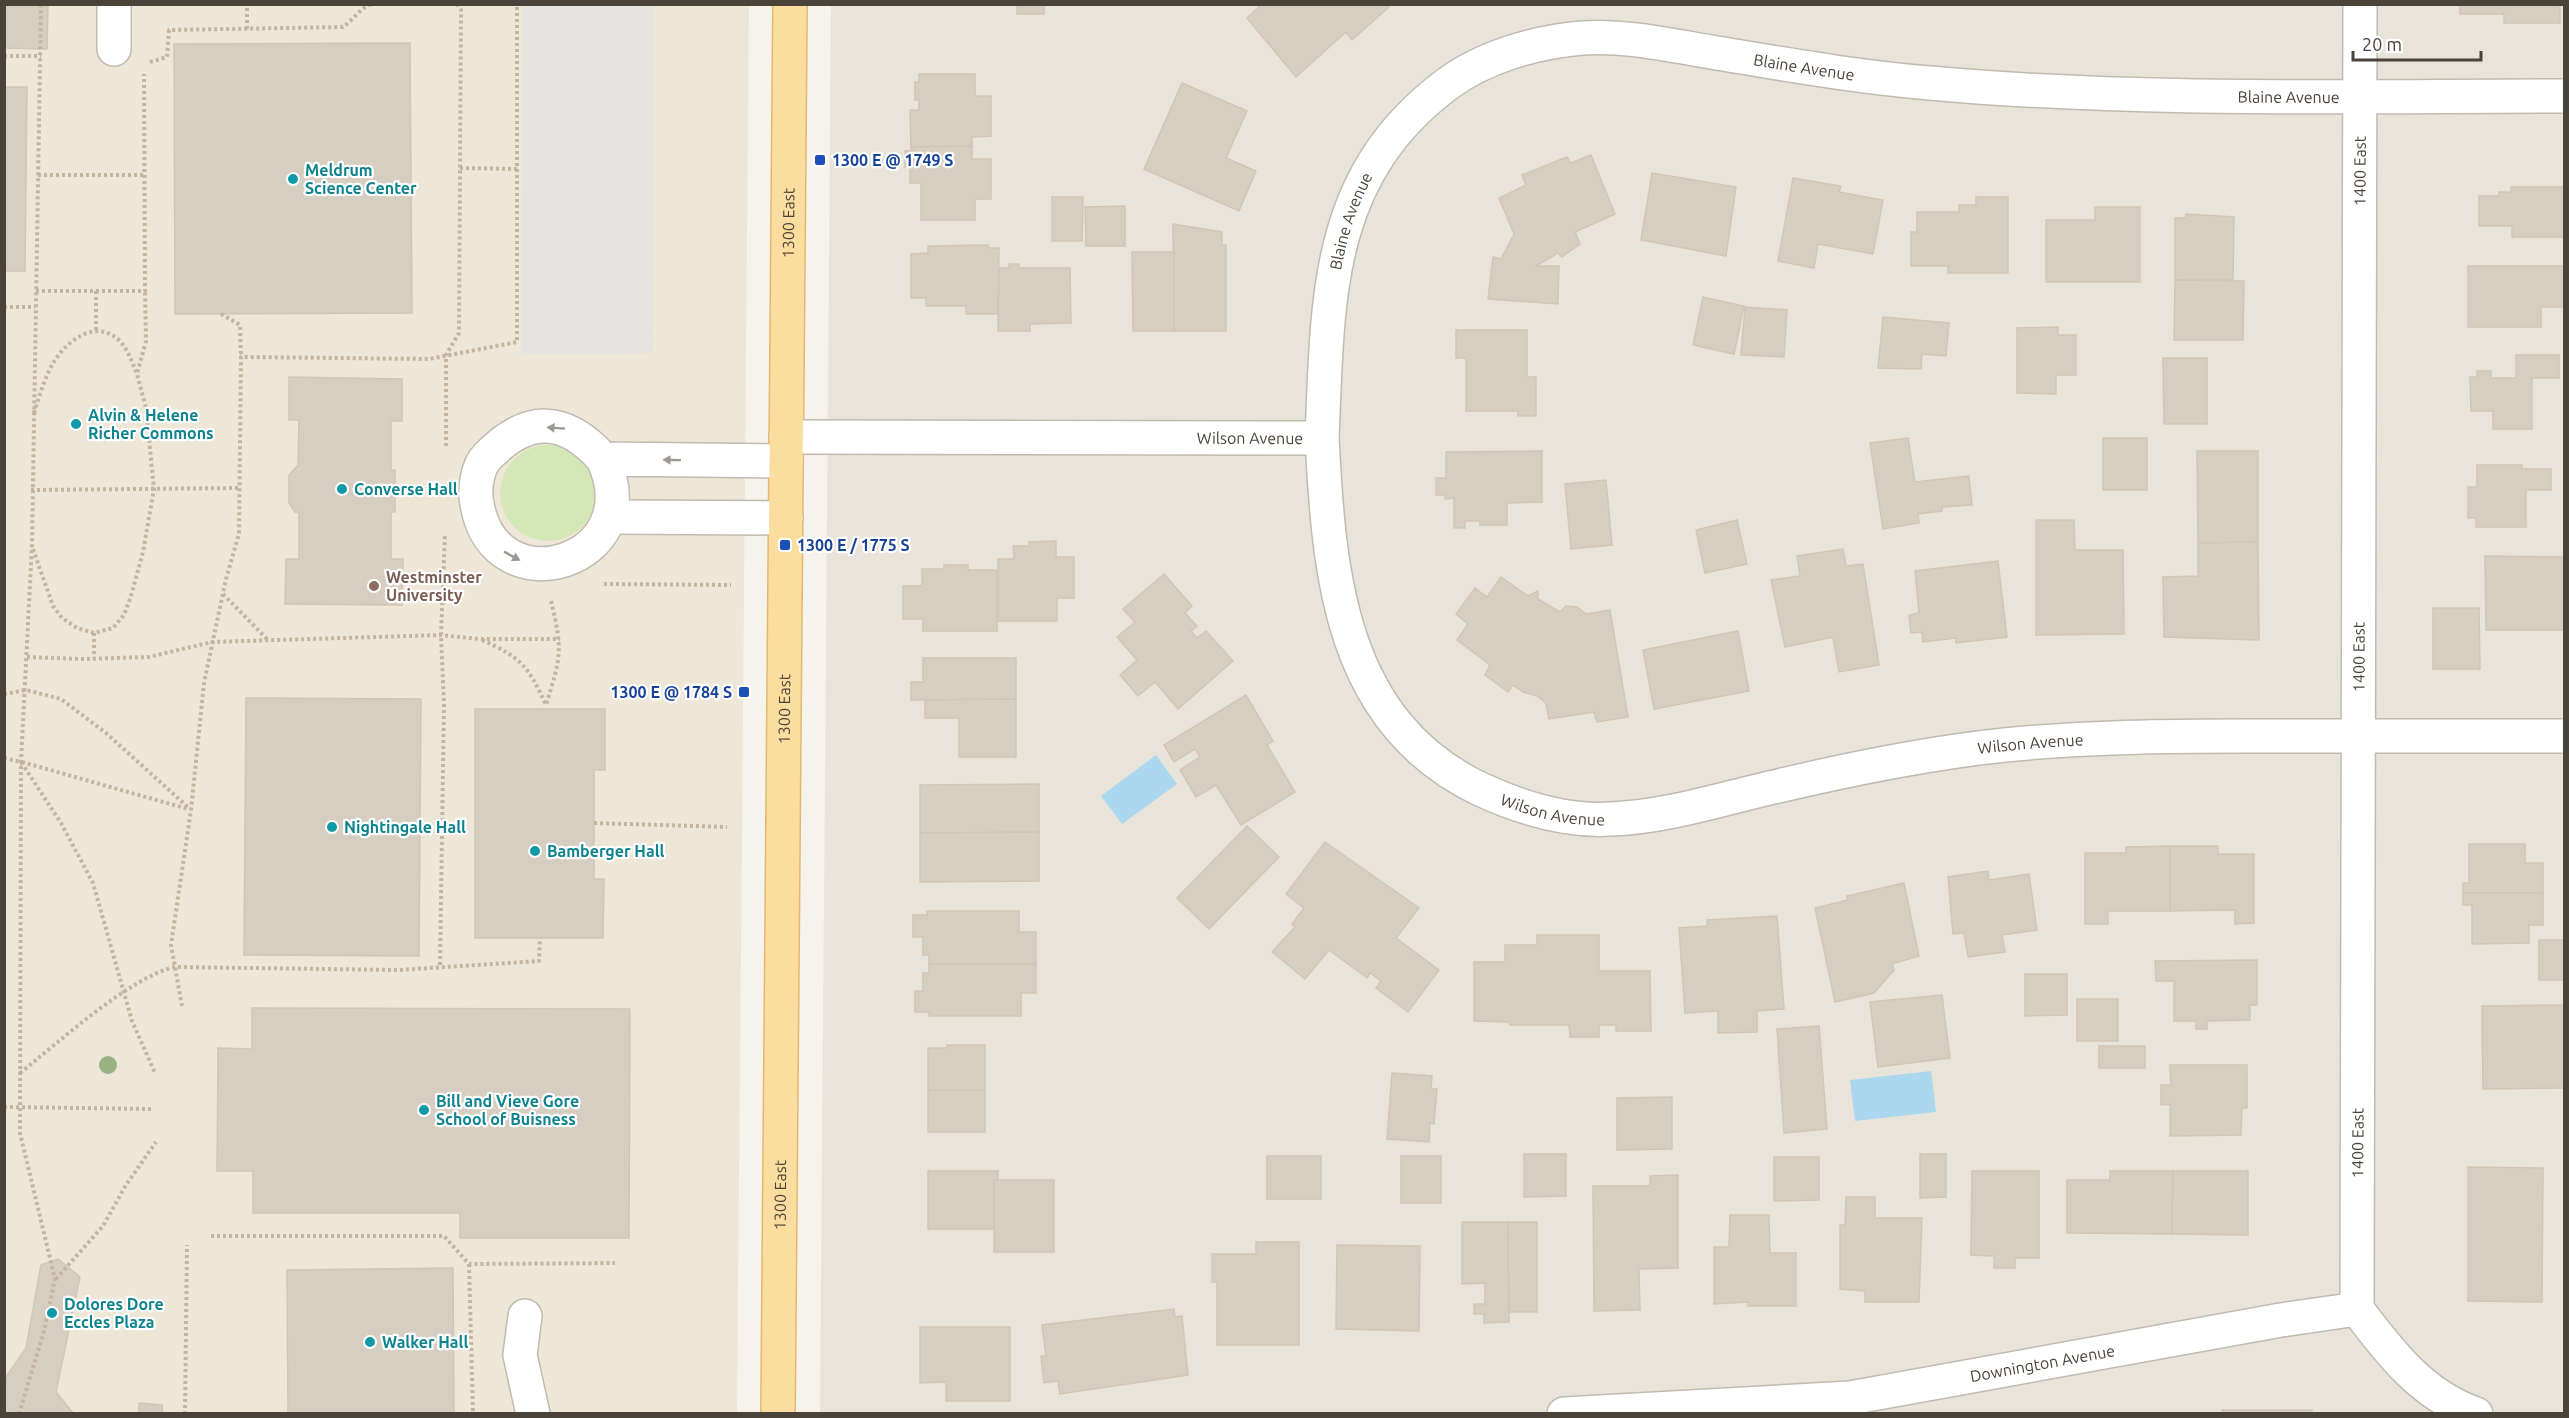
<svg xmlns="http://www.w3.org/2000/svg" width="2569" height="1418" font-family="Ubuntu,sans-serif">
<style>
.residential{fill:#e9e4da}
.education{fill:#eee6d7}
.green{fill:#d4e8b7}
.parking{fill:#e5e3e0}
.water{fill:#abd7ef}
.building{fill:#d7cec2;stroke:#d2c5b5;stroke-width:1.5}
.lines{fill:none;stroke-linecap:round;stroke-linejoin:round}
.minor-casing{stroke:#c1baaf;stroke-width:36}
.major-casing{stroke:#e2b96e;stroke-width:36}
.path{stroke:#c3b5a0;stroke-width:4;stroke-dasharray:3 3;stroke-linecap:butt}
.minor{stroke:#fff;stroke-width:33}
.major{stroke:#fbdd9f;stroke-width:33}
.tree{fill:#9ab183}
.oneway{fill:#9b9893}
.transit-dot{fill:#1a4fb4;stroke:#fff;stroke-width:2}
.culture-dot{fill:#0f9aa8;stroke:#fff;stroke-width:2}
.education-dot{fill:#8d6e63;stroke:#fff;stroke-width:2}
.labels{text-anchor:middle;stroke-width:4.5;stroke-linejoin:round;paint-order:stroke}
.street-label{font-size:16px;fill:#4a433a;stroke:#fff}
.transit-label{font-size:16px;font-weight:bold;fill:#164399;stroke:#fff;text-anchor:start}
.culture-label{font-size:16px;font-weight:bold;fill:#0d838f;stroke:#fff;text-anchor:start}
.education-label{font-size:16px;font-weight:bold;fill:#785e54;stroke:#fff;text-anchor:start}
</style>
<rect width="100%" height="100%" fill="#f6f2ec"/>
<!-- residential -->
<polygon class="residential" points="831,5 2564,5 2564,1413 820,1413"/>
<!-- education -->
<polygon class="education" points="5,5 749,5 737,1413 5,1414"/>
<!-- green -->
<circle class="green" cx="548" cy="493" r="48"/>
<!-- parking -->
<polygon class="parking" points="523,5 654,5 653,353 521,355"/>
<!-- water -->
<g class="water">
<polygon points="1156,755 1177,784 1122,824 1101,796"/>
<polygon points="1931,1071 1936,1112 1855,1121 1850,1080"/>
</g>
<!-- building -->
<g class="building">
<polygon points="4,4 48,4 47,49 4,48"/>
<rect x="1017" y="4" width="27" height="10"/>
<polygon points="1262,4 1388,4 1389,7 1352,40 1346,32 1296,77 1247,18"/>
<polygon points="2460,4 2560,4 2560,23 2504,23 2504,14 2460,14"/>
<polygon points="410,43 412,313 175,314 174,44"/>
<polygon points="919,74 975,74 975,96 991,96 991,136 972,137 972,146 911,147 910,110 919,110 919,100 915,100 915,82 919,82"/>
<polygon points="1182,83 1247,111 1226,158 1256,171 1239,211 1144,169"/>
<polygon points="4,87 27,87 25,271 4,271"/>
<polygon points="972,146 972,159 991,159 991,199 975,199 975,220 921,220 921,183 910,183 910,167 905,167 905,151 911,151 911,147"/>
<polygon points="1591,155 1615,214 1575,232 1580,244 1562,257 1558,253 1536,266 1559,266 1558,304 1488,299 1493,257 1501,259 1514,234 1499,198 1526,185 1522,175 1567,157 1571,163"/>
<polygon points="1652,173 1736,187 1726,256 1641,240"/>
<polygon points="1793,178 1841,186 1839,192 1883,200 1873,254 1818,244 1814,268 1778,261"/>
<polygon points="2564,183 2564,237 2512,237 2512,226 2479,226 2479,196 2499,196 2499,192 2511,192 2511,187 2564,187"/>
<polygon points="1052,197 1083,197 1082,241 1052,241"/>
<polygon points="1976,197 2008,197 2008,273 1948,273 1948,266 1911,266 1911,232 1917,232 1917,212 1959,212 1959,205 1976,205"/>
<polygon points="1125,206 1125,246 1086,246 1085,207"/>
<polygon points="2095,207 2140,207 2140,282 2046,282 2046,220 2095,220"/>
<polygon points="2186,214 2234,217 2233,280 2175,280 2175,218 2186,218"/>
<polygon points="1173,224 1222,232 1222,245 1226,245 1226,331 1174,331"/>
<polygon points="988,245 988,248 999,248 998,314 966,314 966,306 926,306 926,298 911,298 911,254 928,253 928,246"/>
<polygon points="1132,252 1174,252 1174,331 1133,331"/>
<polygon points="1009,264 1019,264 1019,268 1070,268 1071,323 1030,324 1030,331 998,331 999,268 1009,268"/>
<polygon points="2468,266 2564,266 2564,307 2541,307 2541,327 2468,327"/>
<polygon points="2175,280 2244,281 2243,340 2174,340"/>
<polygon points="1703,297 1744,306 1734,354 1693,345"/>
<polygon points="1745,307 1787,310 1784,357 1741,355"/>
<polygon points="1883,317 1949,323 1946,356 1922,354 1921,369 1878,368"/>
<polygon points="2058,327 2058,335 2076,335 2076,375 2056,375 2056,394 2017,393 2017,328"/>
<polygon points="1456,330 1527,330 1527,377 1536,377 1536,416 1518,416 1518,411 1466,411 1466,358 1456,358"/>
<polygon points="2516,355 2559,355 2559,378 2532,378 2532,429 2493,429 2493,411 2471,411 2470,377 2477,377 2477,371 2491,371 2491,378 2516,378"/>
<polygon points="2163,358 2207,358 2207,424 2164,424"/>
<polygon points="289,377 402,379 402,421 391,421 391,470 395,470 395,512 391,512 391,559 403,559 402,605 285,604 286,559 299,559 299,512 295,512 289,503 289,475 298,465 299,420 289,420"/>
<polygon points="1908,438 1915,482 1969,476 1972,505 1942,507 1942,511 1918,514 1919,523 1883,529 1870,443"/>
<rect x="2103" y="438" width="44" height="52"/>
<polygon points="1542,451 1542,502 1507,503 1507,525 1480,525 1480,521 1465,521 1465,528 1454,528 1454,498 1445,499 1445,495 1436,495 1436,478 1446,478 1446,452"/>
<polygon points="2197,451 2258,451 2258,542 2198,543"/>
<polygon points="2477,465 2522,465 2522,469 2551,469 2551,490 2526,490 2526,527 2476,527 2476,518 2468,518 2468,487 2477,487"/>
<polygon points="1606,480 1612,545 1571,549 1565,484"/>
<polygon points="1737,520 1747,564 1705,573 1696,530"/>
<polygon points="2036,520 2074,520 2075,550 2123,550 2124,634 2036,635"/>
<polygon points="1056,541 1056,557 1074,557 1074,598 1057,598 1057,621 998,621 998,559 1014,559 1013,546 1029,546 1029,542"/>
<polygon points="2258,542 2259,640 2164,637 2163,577 2198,576 2198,543"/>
<polygon points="1843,549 1846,566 1863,564 1879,665 1839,672 1833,637 1785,647 1771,580 1800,576 1797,556"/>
<polygon points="2485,556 2564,557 2564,630 2486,630"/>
<polygon points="1998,561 2007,637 1956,643 1956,638 1923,642 1922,632 1911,633 1909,615 1919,613 1915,571"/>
<polygon points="944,565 968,565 968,570 997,570 997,631 923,631 923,619 903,619 903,586 922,586 922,569 944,569"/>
<polygon points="1164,574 1192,606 1185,613 1197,626 1191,631 1197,638 1206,631 1233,661 1178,709 1155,682 1138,696 1120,675 1137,660 1117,637 1135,622 1123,609"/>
<polygon points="1501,577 1528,596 1538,591 1538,599 1560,612 1566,606 1577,607 1586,614 1610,610 1628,717 1597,722 1594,712 1549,719 1546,703 1537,696 1523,692 1513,685 1508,692 1485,675 1490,665 1457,640 1468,624 1456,614 1475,588 1487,597"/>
<polygon points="2433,608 2479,608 2480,669 2433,669"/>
<polygon points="1738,631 1749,691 1654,709 1643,650"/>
<polygon points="923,658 1016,658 1016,699 911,700 911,682 923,682"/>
<polygon points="1246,695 1273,741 1267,745 1295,792 1241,825 1216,785 1196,797 1180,770 1200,757 1195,749 1174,762 1164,745"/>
<polygon points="246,698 421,699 419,956 244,955"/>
<polygon points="1016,699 1016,757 959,757 959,718 925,718 925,700"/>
<polygon points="475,709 605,709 605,770 594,770 594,879 604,879 603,938 475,938"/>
<polygon points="1039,784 1039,832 920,833 920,785"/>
<polygon points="1247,826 1279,857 1209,929 1177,898"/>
<polygon points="1039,832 1039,881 920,882 920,833"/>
<polygon points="1325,842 1419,908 1396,938 1439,970 1408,1012 1376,988 1381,981 1370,973 1367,978 1329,950 1305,979 1272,952 1295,927 1292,924 1304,908 1286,894"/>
<polygon points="2469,844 2525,844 2525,863 2543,863 2543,893 2463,893 2463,883 2469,883"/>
<polygon points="2170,846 2170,911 2108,911 2108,924 2085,924 2085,853 2126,853 2126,847"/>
<polygon points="2170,846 2218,846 2218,854 2254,854 2254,923 2235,924 2235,910 2170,911"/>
<polygon points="1988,871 1989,880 2029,874 2037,930 2002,935 2005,952 1968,957 1964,933 1953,934 1948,877"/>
<polygon points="1904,883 1919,956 1892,964 1894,970 1874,993 1835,1002 1815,908 1848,900 1847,896"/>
<polygon points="2463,893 2543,893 2543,925 2529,925 2529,943 2472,944 2472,905 2463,905"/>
<polygon points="927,911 1019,911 1019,932 1036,932 1036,964 929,964 929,955 923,955 923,937 913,937 913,915 927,915"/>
<polygon points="1777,916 1784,1009 1757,1011 1757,1032 1718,1033 1718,1011 1685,1013 1679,928 1707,926 1707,920"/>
<polygon points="1537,935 1599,935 1599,971 1650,971 1651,1031 1616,1031 1616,1025 1599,1025 1599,1037 1570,1037 1569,1025 1510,1025 1509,1022 1474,1021 1474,962 1505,962 1505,945 1537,945"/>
<rect x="2539" y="940" width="25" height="40"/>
<polygon points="2257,960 2257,1005 2250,1005 2250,1020 2207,1021 2207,1029 2196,1029 2196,1021 2174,1021 2174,981 2156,981 2155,961"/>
<polygon points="929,964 1036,964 1036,993 1021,993 1021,1016 929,1016 929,1012 915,1012 915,991 923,991 923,973 929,973"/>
<polygon points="2025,974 2067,974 2067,1015 2025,1016"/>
<polygon points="1942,995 1950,1058 1878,1067 1870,1002"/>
<rect x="2077" y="999" width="41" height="42"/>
<polygon points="2564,1005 2564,1088 2483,1089 2482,1006"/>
<polygon points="252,1008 630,1009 629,1238 460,1238 460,1213 253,1213 253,1171 217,1171 218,1048 252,1049"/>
<polygon points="1819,1026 1827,1129 1784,1133 1777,1029"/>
<polygon points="947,1045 985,1045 985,1090 928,1090 928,1048 947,1048"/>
<rect x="2099" y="1046" width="46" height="22"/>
<polygon points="2170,1065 2247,1065 2247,1108 2242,1108 2241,1135 2170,1136 2170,1104 2161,1105 2161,1085 2171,1085"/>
<polygon points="1392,1073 1432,1076 1431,1089 1437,1089 1434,1124 1430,1123 1429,1142 1387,1139"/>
<rect x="928" y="1090" width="57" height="42"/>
<polygon points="1672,1097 1672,1149 1617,1150 1617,1098"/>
<polygon points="1524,1154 1566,1154 1566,1196 1524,1197"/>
<polygon points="1920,1154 1946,1154 1946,1197 1920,1198"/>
<rect x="1267" y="1156" width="54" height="43"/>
<rect x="1401" y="1156" width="40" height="47"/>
<polygon points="1774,1157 1819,1157 1819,1200 1774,1201"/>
<polygon points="2468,1167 2543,1168 2542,1302 2468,1301"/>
<polygon points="928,1171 998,1171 998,1180 994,1180 994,1229 928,1229"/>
<polygon points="1972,1171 2039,1171 2039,1258 2015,1258 2015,1268 1994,1268 1994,1256 1971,1255"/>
<polygon points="2110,1171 2173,1171 2172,1234 2067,1233 2067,1180 2110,1180"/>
<polygon points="2173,1171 2248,1171 2248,1235 2172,1234"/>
<polygon points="1678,1175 1678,1268 1639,1269 1640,1310 1594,1311 1593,1186 1650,1186 1650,1176"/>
<rect x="994" y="1180" width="60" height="72"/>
<polygon points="1846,1197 1875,1197 1875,1218 1922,1218 1919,1302 1865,1302 1865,1291 1840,1289 1840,1225 1845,1225"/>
<polygon points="1730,1215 1769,1215 1770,1253 1796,1253 1796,1306 1748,1306 1748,1302 1714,1304 1714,1247 1729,1247"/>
<polygon points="1462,1222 1508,1222 1509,1322 1484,1323 1484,1314 1474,1314 1474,1304 1485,1304 1485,1283 1462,1284"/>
<polygon points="1508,1222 1537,1222 1537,1312 1509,1312"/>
<polygon points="1256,1242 1299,1242 1299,1345 1217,1345 1217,1282 1212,1282 1212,1254 1256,1254"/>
<polygon points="1337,1245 1420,1246 1419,1331 1336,1329"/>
<polygon points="58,1259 80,1277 56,1392 74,1414 4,1414 4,1380 26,1348 41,1265"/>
<polygon points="453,1268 454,1414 288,1414 287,1270"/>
<polygon points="1174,1309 1175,1317 1182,1316 1188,1375 1060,1394 1058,1381 1044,1383 1041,1356 1046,1356 1042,1325"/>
<polygon points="920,1327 1010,1327 1010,1401 946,1401 946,1382 920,1383"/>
<polygon points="139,1403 162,1405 163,1414 139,1414"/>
<rect x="2222" y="1410" width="90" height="4"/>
</g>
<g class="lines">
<!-- minor casing -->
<g class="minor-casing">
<g id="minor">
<polyline points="114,49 114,4"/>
<path id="s1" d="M786,437L1322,438C1329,575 1340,722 1480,789C1521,808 1565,822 1611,819C1666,817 1721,799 1774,787C1850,769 1927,753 2005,745C2085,737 2166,736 2247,736C2353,735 2459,736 2564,736"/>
<path id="s2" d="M1322,438C1328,299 1324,177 1446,85C1483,57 1535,42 1582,38C1624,35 1669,45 1711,52C1784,64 1856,77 1930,83C2141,102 2353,96 2564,96"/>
<path d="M603,459C651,562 495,610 477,504C474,490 477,467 487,457C527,415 565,416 603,459L786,461"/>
<polyline points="610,517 786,518"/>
<path id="s3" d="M2357,1309L2360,4"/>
<path d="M2357,1309C2390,1353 2423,1396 2476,1414"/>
<polyline points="525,1316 520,1355 533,1414"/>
<path id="s4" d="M1564,1414L1850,1398L2281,1320L2357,1309"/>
</g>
</g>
<!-- major casing -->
<g class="major-casing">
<g id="major">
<path id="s5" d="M778,1414L790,4"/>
</g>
</g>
<!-- path -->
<g class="path">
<polyline points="247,29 247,4"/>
<polyline points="4,56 41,56"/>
<path d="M150,62L167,57L169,30L343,27C353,20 361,7 372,4"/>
<polyline points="460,168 517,169"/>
<polyline points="38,175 144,175"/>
<polyline points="36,291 145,291 144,74"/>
<polyline points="96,291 96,331"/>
<polyline points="4,307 35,307"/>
<polyline points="221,314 240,325 241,357"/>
<path d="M34,413C39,397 44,380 52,365C65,342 95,317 120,341C128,350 132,362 137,374"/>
<polyline points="446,446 446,355 459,333 461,10 457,4"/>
<polyline points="31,490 240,488"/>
<polyline points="33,549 53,606 62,618 77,628 94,633 113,628 124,615 131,596 143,552 154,489 146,408 137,374 146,341 145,291"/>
<polyline points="604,584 731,585"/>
<polyline points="223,594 268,640"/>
<polyline points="94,633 94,658"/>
<path d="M482,640C522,658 528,666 546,705C561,657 563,650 551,601"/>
<polyline points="27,657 82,659 149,657 212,642 441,635 479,639 560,639"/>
<polyline points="4,694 26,690 61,699 106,733 190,809"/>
<polyline points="4,758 21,762 61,823 93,883 132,1021 155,1073"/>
<polyline points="22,762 188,809"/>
<polyline points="594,823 727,827"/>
<polyline points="440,965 444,704 441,635 445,534"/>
<polyline points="182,1006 171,945 191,810 204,683 226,579 239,534 241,357 429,359 517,342 517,4"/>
<path d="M20,1073C58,1043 131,976 175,967L399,970L539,961L540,938"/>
<polyline points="4,1107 154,1109"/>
<polyline points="211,1236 444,1236 469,1264 615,1263"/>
<polyline points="469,1264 473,1414"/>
<polyline points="56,1279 103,1226 126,1185 156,1142"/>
<polyline points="19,1414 44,1331 55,1279 20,1133 21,762 32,544 41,4"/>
<polyline points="185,1414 187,1245"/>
</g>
<!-- minor -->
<use href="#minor" class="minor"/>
<!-- major -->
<use href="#major" class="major"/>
</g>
<!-- trees -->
<circle class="tree" cx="108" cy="1065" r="9"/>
<!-- one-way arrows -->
<defs><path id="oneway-solid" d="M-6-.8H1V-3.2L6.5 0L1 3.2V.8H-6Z" transform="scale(1.5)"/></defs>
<g class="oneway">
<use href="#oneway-solid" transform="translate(556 428) rotate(-176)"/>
<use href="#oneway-solid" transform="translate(672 460) rotate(-179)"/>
<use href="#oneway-solid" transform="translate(512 556) rotate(29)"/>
</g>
<!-- markers -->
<g class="transit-dot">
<rect x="814" y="154" width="12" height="12" rx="3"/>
<rect x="779" y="539" width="12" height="12" rx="3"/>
<rect x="738" y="686" width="12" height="12" rx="3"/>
</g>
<g class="culture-dot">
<circle cx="293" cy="179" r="6"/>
<circle cx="76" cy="424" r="6"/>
<circle cx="342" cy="489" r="6"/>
<circle cx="332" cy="827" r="6"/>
<circle cx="535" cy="851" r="6"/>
<circle cx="424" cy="1110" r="6"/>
<circle cx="52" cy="1313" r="6"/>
<circle cx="370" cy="1342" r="6"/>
</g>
<circle class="education-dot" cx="374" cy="586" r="6"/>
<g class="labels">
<!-- street labels -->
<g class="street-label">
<text dy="6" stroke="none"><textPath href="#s2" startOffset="760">Blaine Avenue</textPath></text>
<text dy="6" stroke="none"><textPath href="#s2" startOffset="1246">Blaine Avenue</textPath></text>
<text dy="6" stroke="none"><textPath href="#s3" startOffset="1138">1400 East</textPath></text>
<text dy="6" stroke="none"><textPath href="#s2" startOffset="220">Blaine Avenue</textPath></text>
<text dy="6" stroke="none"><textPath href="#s5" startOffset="1191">1300 East</textPath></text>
<text dy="6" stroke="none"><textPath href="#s1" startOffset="464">Wilson Avenue</textPath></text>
<text dy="6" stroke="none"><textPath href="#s3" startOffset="652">1400 East</textPath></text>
<text dy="6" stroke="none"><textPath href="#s5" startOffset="705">1300 East</textPath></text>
<text dy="6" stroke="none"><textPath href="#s1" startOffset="1506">Wilson Avenue</textPath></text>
<text dy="6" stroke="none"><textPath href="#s1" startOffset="1020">Wilson Avenue</textPath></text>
<text dy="6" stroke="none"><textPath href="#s3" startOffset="166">1400 East</textPath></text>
<text dy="6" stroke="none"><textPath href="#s5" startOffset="219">1300 East</textPath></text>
<text dy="6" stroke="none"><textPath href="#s4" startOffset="482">Downington Avenue</textPath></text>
</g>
<!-- transit labels -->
<g class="transit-label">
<text x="832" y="166">1300 E @ 1749 S</text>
<text x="797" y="551">1300 E / 1775 S</text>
<text x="732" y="698" text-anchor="end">1300 E @ 1784 S</text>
</g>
<!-- culture labels -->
<g class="culture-label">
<text x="305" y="176">Meldrum<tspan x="305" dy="18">Science Center</tspan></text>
<text x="88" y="421">Alvin &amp; Helene<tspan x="88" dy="18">Richer Commons</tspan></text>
<text x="354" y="495">Converse Hall</text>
<text x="344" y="833">Nightingale Hall</text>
<text x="547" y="857">Bamberger Hall</text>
<text x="436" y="1107">Bill and Vieve Gore<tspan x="436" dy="18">School of Buisness</tspan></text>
<text x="64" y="1310">Dolores Dore<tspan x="64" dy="18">Eccles Plaza</tspan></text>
<text x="382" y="1348">Walker Hall</text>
</g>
<!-- education labels -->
<g class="education-label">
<text x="386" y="583">Westminster<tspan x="386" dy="18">University</tspan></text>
</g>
</g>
<!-- border -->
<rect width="2569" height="1418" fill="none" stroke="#4a433a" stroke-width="12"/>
<!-- scale -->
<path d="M2353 51v9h128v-9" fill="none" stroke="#4a433a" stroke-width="3"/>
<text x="2362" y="51" font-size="18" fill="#4a433a" stroke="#ffffff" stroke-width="4.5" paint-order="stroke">20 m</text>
</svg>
